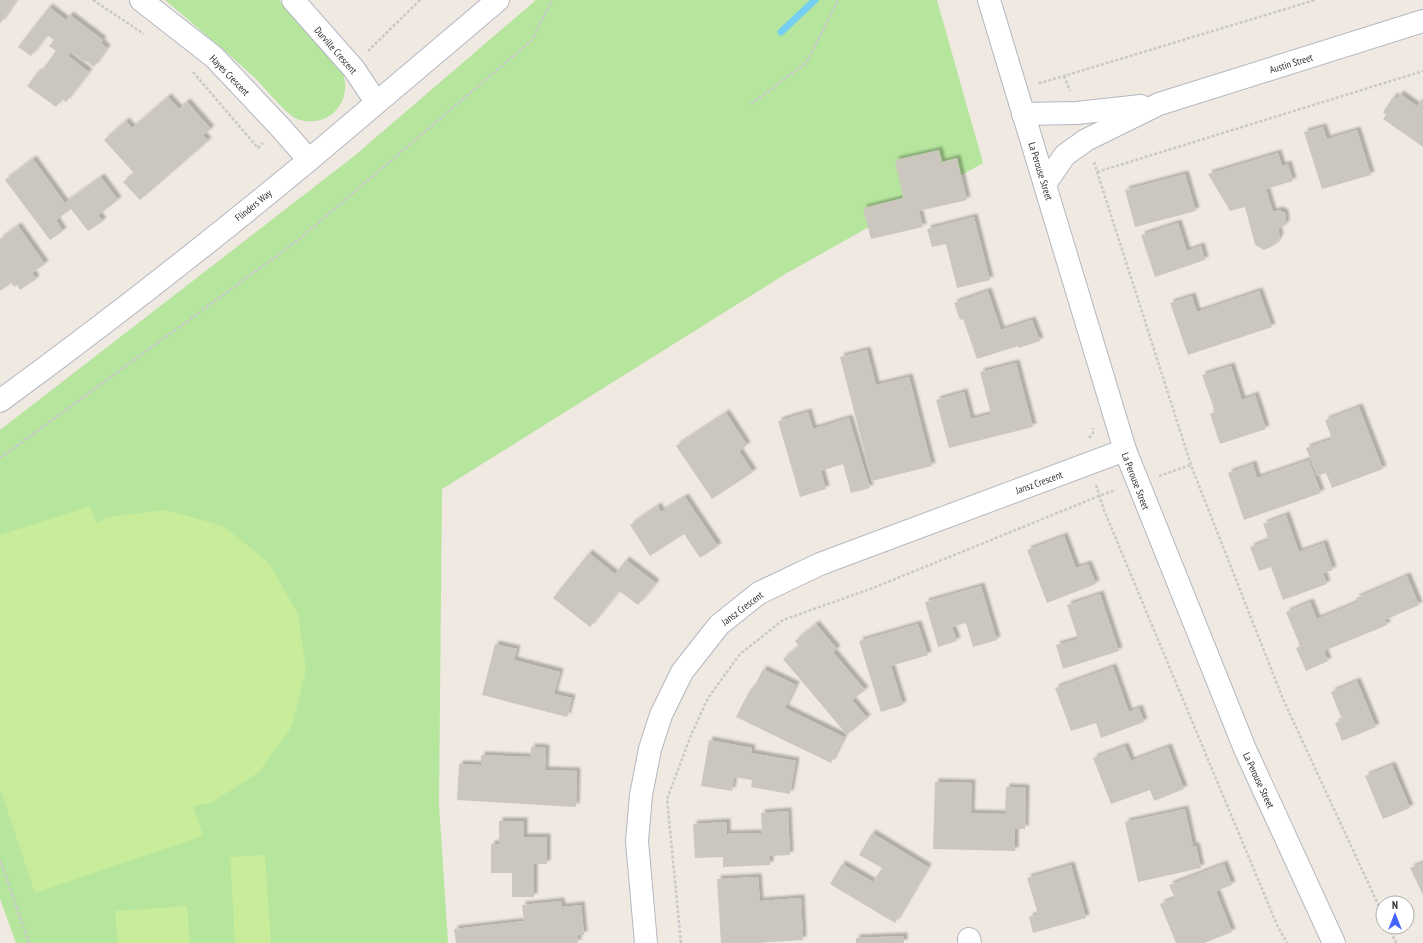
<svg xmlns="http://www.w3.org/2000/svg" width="1423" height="943" font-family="'PT Sans Narrow',sans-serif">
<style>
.park{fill:#b6e59e}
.pitch{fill:#c9ec9a}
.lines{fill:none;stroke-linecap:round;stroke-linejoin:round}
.stream{stroke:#75cff0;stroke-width:7}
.building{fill:#cbc7bf;filter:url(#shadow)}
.minor-casing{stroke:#b4b7c1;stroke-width:24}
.tertiary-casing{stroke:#b4b7c1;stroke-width:24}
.path{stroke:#c9c9c9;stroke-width:2.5;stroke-dasharray:3 2;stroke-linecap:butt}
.minor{stroke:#fff;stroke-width:22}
.tertiary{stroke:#fff;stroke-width:22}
.labels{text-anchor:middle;stroke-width:3.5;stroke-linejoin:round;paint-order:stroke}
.street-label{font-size:10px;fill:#2e2e2e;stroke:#fff}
</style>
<defs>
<filter id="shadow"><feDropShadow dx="3.5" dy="-3.5" stdDeviation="1" flood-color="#0004"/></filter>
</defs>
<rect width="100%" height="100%" fill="#efe9e1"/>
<!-- park -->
<g class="park">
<path d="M165,0H279L343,73C347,86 346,100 336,110C327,121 310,124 297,119C285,113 265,88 255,78C226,51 195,26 165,0Z"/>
<polygon points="536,0 937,0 983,163 787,273 442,489 439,804 448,943 16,943 0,899 0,430 353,157"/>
</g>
<!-- pitch -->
<g class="pitch">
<polygon points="90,506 96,523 107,517 166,510 223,526 269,563 298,614 306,670 292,726 259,772 211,803 193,806 203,836 35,893 0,788 0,535"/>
<polygon points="265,855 271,943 235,943 230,857"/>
<polygon points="187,906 190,943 118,943 115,911"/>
</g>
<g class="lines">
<!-- stream -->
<polyline class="stream" points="781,32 815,0"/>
</g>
<!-- building -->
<g class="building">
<polygon points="0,0 16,0 0,24"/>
<polygon points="49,7 66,20 70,15 103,40 101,43 107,48 94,67 86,61 85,62 71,52 68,56 89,72 66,102 62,99 56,107 27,86 38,72 40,73 56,51 49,46 54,40 47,35 31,56 18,47"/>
<polygon points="1400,94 1417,106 1421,100 1423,102 1423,147 1383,119 1386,115 1383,112 1394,96 1397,99"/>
<polygon points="168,97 179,109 187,102 211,129 203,135 208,141 140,200 123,182 134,173 104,140 126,121 132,128"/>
<polygon points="1323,127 1327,139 1357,130 1371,175 1322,189 1304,132"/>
<polygon points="939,150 942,162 957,158 967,200 919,211 923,227 871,239 863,208 903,198 895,160"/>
<polygon points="1278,153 1282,166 1288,164 1293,181 1266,189 1273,212 1279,210 1285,213 1286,223 1284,226 1278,229 1280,237 1275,245 1264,250 1255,245 1245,207 1230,211 1208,174"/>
<polygon points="33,159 65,203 101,177 118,200 98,215 103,221 88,231 71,209 56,220 63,231 50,240 5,180"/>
<polygon points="1185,174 1196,211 1135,227 1125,190"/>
<polygon points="974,217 990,280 957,288 946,244 932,247 927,229"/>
<polygon points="1178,223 1187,251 1201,246 1205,260 1155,277 1141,235"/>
<polygon points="18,226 45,264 32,273 36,279 20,290 17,285 14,287 11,283 0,291 0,239"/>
<polygon points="988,291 1001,330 1032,320 1040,341 1019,348 1018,346 977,359 963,319 960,320 954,303"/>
<polygon points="1259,291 1272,327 1188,355 1170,303 1192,296 1197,312"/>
<polygon points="867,350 876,385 909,377 932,466 872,481 840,357"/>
<polygon points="1016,363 1033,427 949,448 936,400 964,392 971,419 991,414 980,372"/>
<polygon points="1231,366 1242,400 1255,395 1266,429 1220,444 1210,414 1215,412 1202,375"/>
<polygon points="1359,407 1383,469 1332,488 1326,473 1317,476 1306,448 1332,439 1325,420"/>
<polygon points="808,412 813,429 849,418 870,488 851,493 843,464 821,471 826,489 800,497 778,421"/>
<polygon points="726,413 747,445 739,451 753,472 712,499 676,446"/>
<polygon points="1309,460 1321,493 1244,520 1228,473 1253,464 1257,478"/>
<polygon points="685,497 718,546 700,558 684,534 650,556 630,525 658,506 661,512"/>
<polygon points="1286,515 1299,552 1324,543 1333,570 1323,573 1327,584 1283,600 1271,567 1259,571 1250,547 1269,540 1263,524"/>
<polygon points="1064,536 1076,568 1088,564 1096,584 1047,603 1027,550"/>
<polygon points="589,553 615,574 626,560 656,583 638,605 619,591 590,627 553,598"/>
<polygon points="1407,576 1419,605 1385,620 1387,625 1324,651 1328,661 1306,671 1296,648 1300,646 1286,612 1310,602 1317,619 1358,602 1356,598"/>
<polygon points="981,586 997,640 973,647 966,623 952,627 957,641 938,647 925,602"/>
<polygon points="1100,594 1119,651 1063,669 1056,645 1078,639 1067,605"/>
<polygon points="816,624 837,649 833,652 865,690 852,700 867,718 847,735 783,659 799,646 795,641"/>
<polygon points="918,624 928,655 891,666 903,705 881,712 859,641"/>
<polygon points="495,644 517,649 514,660 560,672 554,694 572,698 567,717 482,695"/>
<polygon points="1113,667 1129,712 1139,708 1144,722 1101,738 1096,723 1071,731 1055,688"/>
<polygon points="763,669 796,685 785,708 844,737 831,763 736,717 751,688 753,689"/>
<polygon points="1357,681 1376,727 1342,741 1335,723 1342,720 1331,692"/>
<polygon points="709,740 752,748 751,753 796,761 790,794 751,787 752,780 734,777 732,791 701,786"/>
<polygon points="1125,746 1131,761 1168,747 1184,789 1154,801 1150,790 1111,804 1093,758"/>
<polygon points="531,747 546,748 545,770 577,771 576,807 457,800 459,764 481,765 481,755 530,757"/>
<polygon points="1392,765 1410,808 1383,819 1365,776"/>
<polygon points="935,782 972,783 971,813 1005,814 1006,787 1026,788 1025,829 1015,829 1015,851 933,849"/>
<polygon points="1185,809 1193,846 1196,846 1201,868 1138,882 1125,822"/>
<polygon points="788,811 790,855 770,856 770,865 723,867 723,857 695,858 693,824 727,822 727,834 762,833 761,813"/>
<polygon points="499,821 524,821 524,837 547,837 547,864 534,864 534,897 512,897 512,873 491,873 491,844 499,844"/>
<polygon points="872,833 928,867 895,923 830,884 842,864 873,882 882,868 859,855"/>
<polygon points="1423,863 1423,895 1410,868"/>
<polygon points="1224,864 1232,885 1216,891 1232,932 1204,943 1176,943 1160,904 1175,898 1169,885"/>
<polygon points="1071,865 1086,918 1033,933 1029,917 1038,914 1027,878"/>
<polygon points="758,877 760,901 801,898 803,940 756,943 721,943 717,879"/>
<polygon points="561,901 562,907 581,905 584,935 578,935 578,943 456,943 454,929 524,921 522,905"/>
<polygon points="904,936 904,943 856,943 856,938"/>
</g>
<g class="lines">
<!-- minor casing -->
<g class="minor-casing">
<g id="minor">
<polyline points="141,0 214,57 280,127 309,160"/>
<polyline points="293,0 354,69 376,102"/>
<polyline points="1023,114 1077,113 1141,106"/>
<polyline points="1045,184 1065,155 1086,140 1159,104 1423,21"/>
<polyline points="969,939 970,943"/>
<polyline points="646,943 637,841 641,795 650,749 661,715 682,672 719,625 759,593 820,564 1125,450"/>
</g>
</g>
<!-- tertiary casing -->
<g class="tertiary-casing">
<g id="tertiary">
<polyline points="989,0 1125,450 1245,749 1334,943"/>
<path d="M0,401C105,324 209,243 309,160C372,107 435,53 498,0"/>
</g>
</g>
<!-- path -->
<g class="path">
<polyline points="93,0 144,34"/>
<polyline points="368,51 420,0"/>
<polyline points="193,72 258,148 263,143"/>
<polyline points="1064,76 1070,91"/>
<polyline points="1039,82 1040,83 1064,76 1315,0"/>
<polyline points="751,104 807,62 838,0"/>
<polyline points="1094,162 1192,468 1283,699 1383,915"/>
<polyline points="1097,172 1423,71"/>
<polyline points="1089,438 1093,433 1093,428"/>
<polyline points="0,458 297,241 532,40 552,0"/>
<polyline points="1159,476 1191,465"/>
<polyline points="1096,485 1104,510 1277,925 1287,943"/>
<polyline points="0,860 29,943"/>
<polyline points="1389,927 1396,943"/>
<polyline points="681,943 667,799 691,735 708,698 740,654 783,620 873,588 1099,496 1116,490"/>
</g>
<!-- minor -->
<use href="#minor" class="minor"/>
<!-- tertiary -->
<use href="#tertiary" class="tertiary"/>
</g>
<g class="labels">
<!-- street labels -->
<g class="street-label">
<text transform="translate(336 50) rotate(49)" y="4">Durville Crescent</text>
<text transform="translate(1291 63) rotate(-17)" y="4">Austin Street</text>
<text transform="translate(230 75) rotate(46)" y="4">Hayes Crescent</text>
<text transform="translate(1041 171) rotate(73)" y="4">La Perouse Street</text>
<text transform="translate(253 205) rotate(-39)" y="4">Flinders Way</text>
<text transform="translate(1136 481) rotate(69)" y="4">La Perouse Street</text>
<text transform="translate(1039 482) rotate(-20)" y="4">Jansz Crescent</text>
<text transform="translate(742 608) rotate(-37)" y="4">Jansz Crescent</text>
<text transform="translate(1259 780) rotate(65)" y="4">La Perouse Street</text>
</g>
</g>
<!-- north arrow -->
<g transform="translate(1395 915)"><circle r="19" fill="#ffffff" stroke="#ababab"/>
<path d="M0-3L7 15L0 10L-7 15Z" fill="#4264fb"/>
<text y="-6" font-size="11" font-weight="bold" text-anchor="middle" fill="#2e2e2e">N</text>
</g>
</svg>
